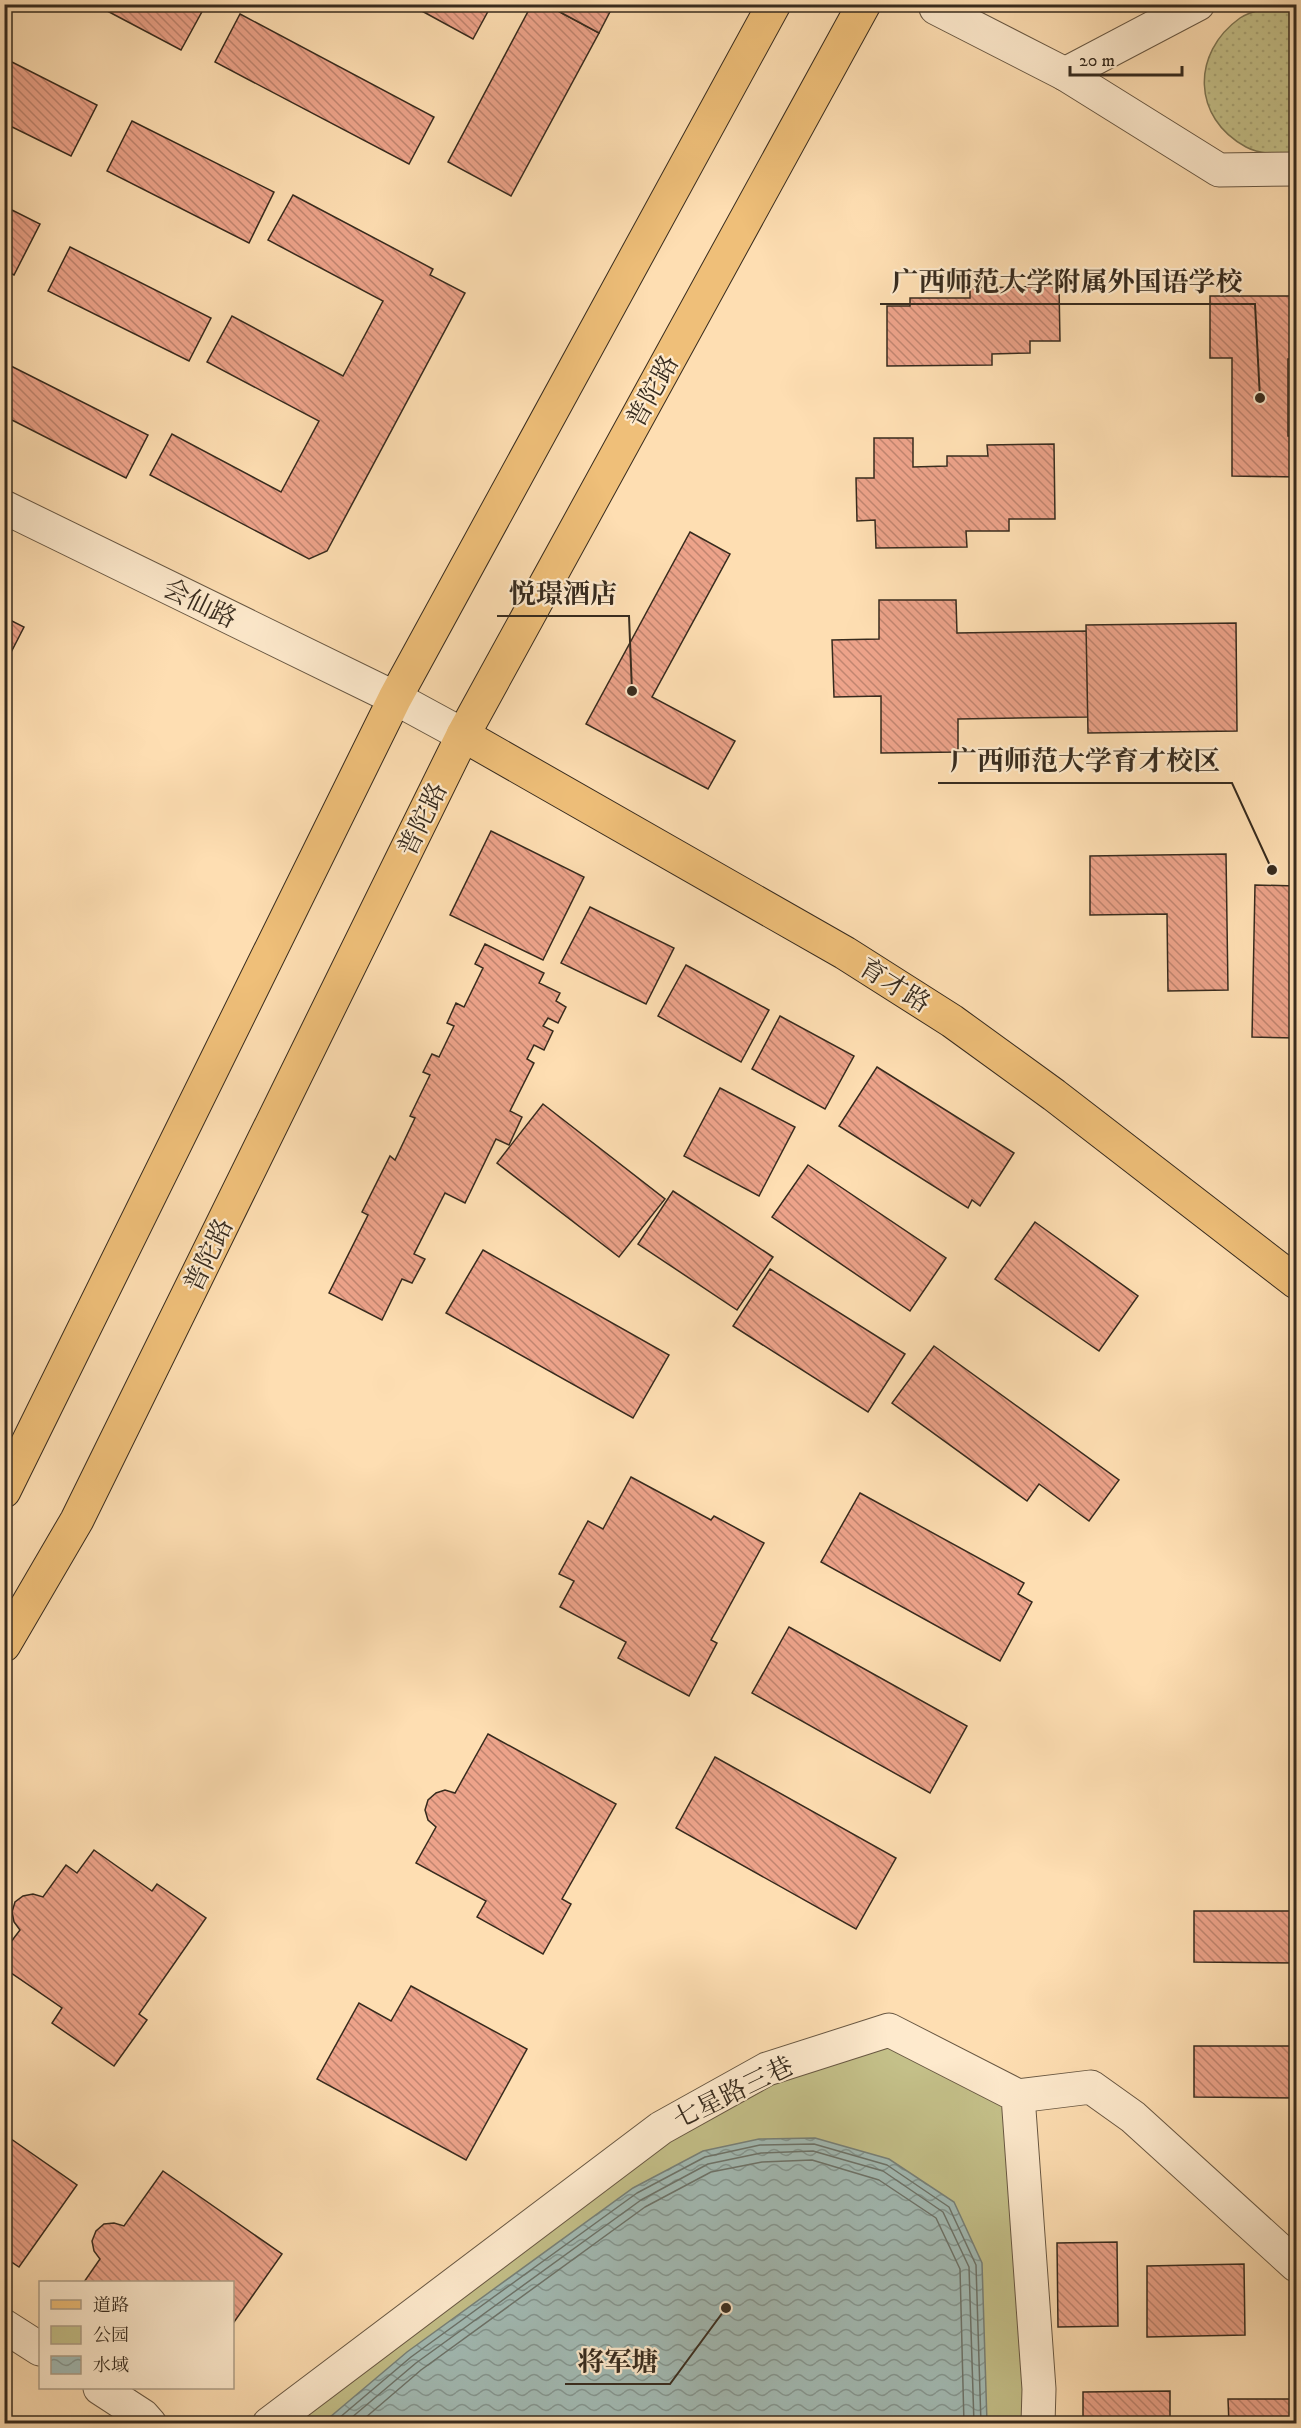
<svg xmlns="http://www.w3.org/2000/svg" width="1301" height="2428" font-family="'IM FELL DW Pica','Noto Serif SC',serif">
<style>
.grass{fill:url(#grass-dots);stroke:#7e7654;stroke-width:1.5}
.park{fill:#c4c089;stroke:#7e7654;stroke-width:1.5}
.water{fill:url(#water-waves);stroke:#778179;stroke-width:1.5}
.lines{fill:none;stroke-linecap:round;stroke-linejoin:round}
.shore{stroke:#6c736a;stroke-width:1.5}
.building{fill:url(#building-back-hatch);stroke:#372b1e;stroke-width:1.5}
.minor-casing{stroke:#695843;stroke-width:35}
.major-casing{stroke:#372b1e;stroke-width:35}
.minor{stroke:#feeacd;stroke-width:33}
.major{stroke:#efbf79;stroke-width:33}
.labels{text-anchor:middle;stroke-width:4.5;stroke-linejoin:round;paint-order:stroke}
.street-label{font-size:26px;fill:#372b1e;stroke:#feeacd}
.leader{fill:none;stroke:#372b1e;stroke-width:2}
.callout-dot{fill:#372b1e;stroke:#feeacd;stroke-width:2}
.callout-label{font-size:27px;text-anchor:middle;font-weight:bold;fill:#372b1e;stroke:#feeacd;stroke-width:4.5;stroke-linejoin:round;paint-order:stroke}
</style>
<defs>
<pattern id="grass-dots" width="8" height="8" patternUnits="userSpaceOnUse" patternTransform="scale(1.5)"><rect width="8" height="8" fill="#c4c089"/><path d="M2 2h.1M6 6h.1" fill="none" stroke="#a9a576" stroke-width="1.8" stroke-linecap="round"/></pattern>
<pattern id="water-waves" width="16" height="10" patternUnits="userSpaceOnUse" patternTransform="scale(1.5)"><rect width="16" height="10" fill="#a2bbb5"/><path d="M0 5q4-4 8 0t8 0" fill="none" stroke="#859893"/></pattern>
<pattern id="building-back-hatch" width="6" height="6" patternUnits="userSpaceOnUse" patternTransform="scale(1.5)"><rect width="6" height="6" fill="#eda38a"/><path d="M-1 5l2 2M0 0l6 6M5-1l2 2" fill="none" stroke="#c18570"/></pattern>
</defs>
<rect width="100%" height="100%" fill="#fedeb2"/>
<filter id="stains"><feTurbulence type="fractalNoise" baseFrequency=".00333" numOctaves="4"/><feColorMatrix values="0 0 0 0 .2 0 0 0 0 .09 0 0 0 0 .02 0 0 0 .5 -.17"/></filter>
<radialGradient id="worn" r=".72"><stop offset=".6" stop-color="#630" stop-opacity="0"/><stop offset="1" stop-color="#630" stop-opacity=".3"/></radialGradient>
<!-- grass -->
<path class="grass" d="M1271,7H1296V154C1280,154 1261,155 1246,147C1192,118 1191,53 1240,18C1249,12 1261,10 1271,7Z"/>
<!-- park -->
<polygon class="park" points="889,2030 1018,2096 1038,2423 269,2424 661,2128"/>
<!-- water -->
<polygon class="water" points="815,2138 889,2159 954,2202 982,2263 987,2423 323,2423 407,2352 633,2188 703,2151 759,2139"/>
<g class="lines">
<!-- shore -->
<g class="shore">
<polyline points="332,2424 411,2357 637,2193 705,2157 760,2145 814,2144 887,2165 949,2207 976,2265 981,2424"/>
<polyline points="344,2424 416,2363 641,2200 708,2164 761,2153 813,2151 883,2171 943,2212 969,2267 974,2424"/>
<polyline points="358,2424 421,2370 645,2207 711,2172 762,2162 812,2160 879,2180 936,2218 960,2269 964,2424"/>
</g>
</g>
<!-- building -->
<g class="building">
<polygon points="94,4 198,4 204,8 181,50"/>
<polygon points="409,4 492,4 473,39"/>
<polygon points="532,4 545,4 599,33 511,196 448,162"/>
<polygon points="545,4 614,4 599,33"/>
<polygon points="240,14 434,117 409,164 215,62"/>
<polygon points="4,58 97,105 71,156 4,123"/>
<polygon points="132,121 274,192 249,243 107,171"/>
<polygon points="293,195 433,269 430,275 465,293 327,551 309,559 150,475 172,434 281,492 319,421 207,362 232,316 343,376 383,301 268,240"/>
<polygon points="4,206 40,224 14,275 4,270"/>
<polygon points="70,247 211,318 189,361 48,291"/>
<polygon points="1059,286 1060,341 1030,341 1030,353 992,354 992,365 887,366 887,306 910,306 910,298 970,298 970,288"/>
<polygon points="1210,296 1296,296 1296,359 1288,359 1288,436 1296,436 1296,477 1232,476 1232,358 1210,358"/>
<polygon points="7,364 148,435 126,478 4,416 4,369"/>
<polygon points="874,438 913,438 913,467 947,466 947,456 988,456 987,445 1054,444 1055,519 1009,519 1009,531 966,531 967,547 876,548 875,520 857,521 856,478 874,478"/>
<polygon points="690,532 730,554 652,697 735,741 708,789 586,724"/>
<polygon points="879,600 956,600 957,633 1087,631 1088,717 958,719 958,752 881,753 881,696 834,697 832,640 879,639"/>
<polygon points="4,617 24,627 4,666"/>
<polygon points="1236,623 1237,731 1088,733 1086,625"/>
<polygon points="491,831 584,877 543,960 450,915"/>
<polygon points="1226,854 1228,990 1168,991 1167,914 1090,915 1090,856"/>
<polygon points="1255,885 1296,886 1296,1038 1252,1037"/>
<polygon points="590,907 674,948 646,1004 561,963"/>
<polygon points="485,944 544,973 539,983 560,993 556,1001 566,1007 558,1023 548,1018 543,1026 553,1031 544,1050 534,1045 527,1059 534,1063 510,1111 522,1117 509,1145 496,1139 465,1203 445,1193 414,1254 425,1259 412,1283 402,1279 382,1320 329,1293 368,1215 362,1212 390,1156 395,1160 415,1118 410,1116 430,1075 423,1072 432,1054 439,1057 454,1026 447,1023 456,1003 464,1007 483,968 475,964"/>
<polygon points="686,965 769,1010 741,1062 658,1016"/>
<polygon points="780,1016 854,1056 825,1109 752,1069"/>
<polygon points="877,1067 1014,1153 980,1206 972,1200 968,1208 839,1126"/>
<polygon points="720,1088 795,1127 759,1196 684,1156"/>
<polygon points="543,1104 665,1199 619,1257 497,1163"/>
<polygon points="808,1165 946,1258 910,1311 772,1217"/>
<polygon points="673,1191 773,1257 737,1310 638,1244"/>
<polygon points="1035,1222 1138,1296 1099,1351 995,1279"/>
<polygon points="483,1250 669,1355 633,1418 446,1313"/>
<polygon points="770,1269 905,1354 868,1412 733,1326"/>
<polygon points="934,1346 1119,1480 1089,1521 1039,1484 1027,1501 892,1403"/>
<polygon points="631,1477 711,1520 714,1516 764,1543 711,1640 717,1643 689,1696 618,1658 626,1642 560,1607 574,1581 559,1574 588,1521 603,1529"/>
<polygon points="860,1493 1024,1583 1018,1594 1032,1602 1000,1661 821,1562"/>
<polygon points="789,1627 967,1726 930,1793 752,1693"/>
<polygon points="488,1734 616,1804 562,1899 571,1904 543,1954 477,1917 486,1901 416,1863 436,1827 428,1820 425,1810 428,1800 436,1793 445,1790 455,1793"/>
<polygon points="715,1757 896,1858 856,1929 676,1828"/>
<polygon points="94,1850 152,1891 157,1884 206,1918 139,2014 147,2020 114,2066 52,2023 62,2008 4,1968 4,1951 20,1930 14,1922 12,1912 15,1902 23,1896 33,1894 43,1897 66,1865 77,1873"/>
<polygon points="1194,1911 1296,1911 1296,1963 1194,1962"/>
<polygon points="411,1986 527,2049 466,2160 317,2079 359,2003 391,2021"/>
<polygon points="1194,2046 1296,2046 1296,2098 1194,2097"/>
<polygon points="4,2134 77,2185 19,2267 4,2257"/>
<polygon points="163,2171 282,2254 232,2325 232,2282 84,2282 100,2259 94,2251 92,2241 96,2231 104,2224 114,2223 124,2226"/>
<polygon points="1117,2242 1118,2326 1058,2327 1057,2243"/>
<polygon points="1244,2264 1245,2335 1147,2337 1147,2266"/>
<polygon points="1170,2391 1170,2424 1083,2424 1083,2392"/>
<polygon points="1228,2399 1296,2399 1296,2424 1229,2424"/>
</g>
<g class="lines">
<!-- minor casing -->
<g class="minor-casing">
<g id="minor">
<polyline points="936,8 1065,74 1219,170 1296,169"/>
<polyline points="1065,74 1198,4"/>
<polyline points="4,507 395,698 463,735"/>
<polyline points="1018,2096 1091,2087 1133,2117 1296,2265"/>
<polyline points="4,2326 40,2349"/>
<polyline points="100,2388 143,2416 150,2424"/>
<polyline points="269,2424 661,2128 767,2069 889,2030 1018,2096 1039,2389 1038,2424"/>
</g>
</g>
<!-- major casing -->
<g class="major-casing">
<g id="major">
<polyline points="463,735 845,953 952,1021 1054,1095 1296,1282"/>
<polyline points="4,1491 395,698 774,4"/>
<polyline points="4,1645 77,1520 463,735 864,4"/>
</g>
</g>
<!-- minor -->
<use href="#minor" class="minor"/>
<!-- major -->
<use href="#major" class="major"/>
</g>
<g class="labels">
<!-- street labels -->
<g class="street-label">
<text transform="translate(652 391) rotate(-61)" y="9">普陀路</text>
<text transform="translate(200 603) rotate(26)" y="9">会仙路</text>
<text transform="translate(422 819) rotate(-64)" y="9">普陀路</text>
<text transform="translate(895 985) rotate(32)" y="9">育才路</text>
<text transform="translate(208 1255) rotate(-64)" y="9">普陀路</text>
<text transform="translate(733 2092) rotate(-26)" y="9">七星路三巷</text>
</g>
</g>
<!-- callouts -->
<path class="leader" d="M1260 398L1255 304H880M632 691L629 616H497M1272 870L1232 783H938M726 2308L670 2384H565"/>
<g class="callout-dot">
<circle cx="1260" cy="398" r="6"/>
<circle cx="632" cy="691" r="6"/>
<circle cx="1272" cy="870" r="6"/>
<circle cx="726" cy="2308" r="6"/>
</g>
<g class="callout-label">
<text x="1067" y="291">广西师范大学附属外国语学校</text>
<text x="563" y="603">悦璟酒店</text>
<text x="1085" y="770">广西师范大学育才校区</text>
<text x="618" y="2371">将军塘</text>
</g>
<!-- margin -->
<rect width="1301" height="2428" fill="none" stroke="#fedeb2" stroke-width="24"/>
<rect x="6" y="6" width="1289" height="2416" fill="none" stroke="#372b1e" stroke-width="3"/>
<rect x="12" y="12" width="1277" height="2404" fill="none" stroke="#372b1e" stroke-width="1.5"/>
<!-- legend -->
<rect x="39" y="2281" width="195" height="108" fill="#feeacd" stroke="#ae9e87" stroke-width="1.5"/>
<rect x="51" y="2300" width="30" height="9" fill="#efbf79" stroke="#ae9e87" stroke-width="1.5"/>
<text x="93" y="2311" font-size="18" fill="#372b1e">道路</text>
<rect x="51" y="2326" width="30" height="18" fill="#c4c089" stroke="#ae9e87" stroke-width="1.5"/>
<text x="93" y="2341" font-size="18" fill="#372b1e">公园</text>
<rect x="51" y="2356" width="30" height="18" fill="url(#water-waves)" stroke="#ae9e87" stroke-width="1.5"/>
<text x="93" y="2371" font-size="18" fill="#372b1e">水域</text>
<!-- scale -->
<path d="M1070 66v9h112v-9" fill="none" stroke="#372b1e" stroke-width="3"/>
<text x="1079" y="66" font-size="18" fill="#372b1e" stroke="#feeacd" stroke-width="4.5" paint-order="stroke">20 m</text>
<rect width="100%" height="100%" filter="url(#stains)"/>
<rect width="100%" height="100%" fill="url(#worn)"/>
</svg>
